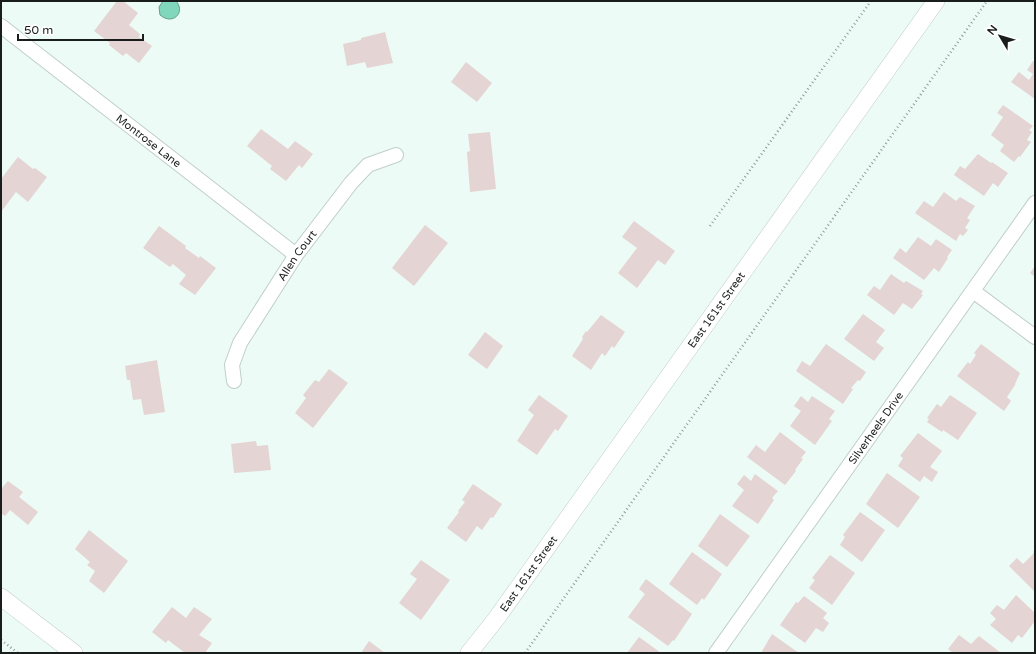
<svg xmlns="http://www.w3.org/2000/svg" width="1036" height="654" font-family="'Varela Round',sans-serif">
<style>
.water{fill:#80d7bb;stroke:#61a08b}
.building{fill:#e4d4d4}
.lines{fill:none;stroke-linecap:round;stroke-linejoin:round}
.minor-casing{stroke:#c0cfc9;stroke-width:16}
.tertiary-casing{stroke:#c0cfc9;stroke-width:18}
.path{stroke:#939d99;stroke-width:2.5;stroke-dasharray:1 3;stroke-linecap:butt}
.minor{stroke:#fff;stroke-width:14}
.tertiary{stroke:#fff;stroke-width:17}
.labels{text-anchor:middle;stroke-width:3.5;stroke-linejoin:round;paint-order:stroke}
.street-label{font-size:11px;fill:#191e1c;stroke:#fff}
</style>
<rect width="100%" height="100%" fill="#edfbf6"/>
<!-- water -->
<path class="water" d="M163,1H176C186,12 173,26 160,15L159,7Z"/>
<!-- building -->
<g class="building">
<polygon points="117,1 123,1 138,13 129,25 140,34 139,37 152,46 139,63 126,53 123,56 109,45 110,43 94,31"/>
<polygon points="385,32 393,63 367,68 365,62 347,66 343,44 361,40 361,38"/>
<polygon points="1033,61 1035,62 1035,99 1011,82 1019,72 1029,80 1033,74 1027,70"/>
<polygon points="466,62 492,83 477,102 451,82"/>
<polygon points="1003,105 1033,126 1029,130 1032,132 1027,140 1031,142 1020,157 1019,156 1014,162 1000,151 1004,145 991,135 1003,117 997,113"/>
<polygon points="261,129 288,149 295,141 313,154 302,168 299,165 286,181 270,169 272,166 247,146"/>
<polygon points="490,132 496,189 470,192 467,152 470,151 468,134"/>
<polygon points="978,154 991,163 992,162 1008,173 998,187 993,183 984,196 954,175 960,166 965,169"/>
<polygon points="18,157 33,169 35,168 47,177 28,202 16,192 1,212 1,179"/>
<polygon points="944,192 956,201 960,197 975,206 967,218 970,220 965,228 968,230 963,236 960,234 956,241 915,213 924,201 933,207"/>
<polygon points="634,221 675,251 665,265 658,260 637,288 618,273 637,248 622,237"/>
<polygon points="425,225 448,243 414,286 392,268"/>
<polygon points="159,226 186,246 185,248 199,258 200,256 216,268 195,295 179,284 186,275 173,264 170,267 143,248"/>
<polygon points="918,237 931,246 936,239 952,250 947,257 948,258 939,272 934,268 924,280 893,258 900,248 906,253"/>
<polygon points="1035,266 1035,277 1030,273"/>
<polygon points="891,274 904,283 906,281 923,291 921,294 923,295 912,309 903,303 894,315 867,295 874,286 880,290"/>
<polygon points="863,314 885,330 876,342 884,348 874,361 844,339"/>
<polygon points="601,315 625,332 614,348 612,346 605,356 602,353 591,370 572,356 583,339 582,337 586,331 587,332"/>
<polygon points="485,332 503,346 487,369 468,355"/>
<polygon points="826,344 866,372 860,381 858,380 851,388 853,389 843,404 796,371 802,361 810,366"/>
<polygon points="981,344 1020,373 1015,384 1015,385 1007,397 1011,401 1004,411 957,376 968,362 970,364 976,355 974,353"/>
<polygon points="157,360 165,412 144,415 141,399 133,400 130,380 127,380 125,366"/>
<polygon points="329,369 348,383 313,428 295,413 306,398 303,395 315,380 319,382"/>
<polygon points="539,395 568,416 558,431 555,429 537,455 517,441 534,415 528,410"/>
<polygon points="950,395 977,413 958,440 943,430 942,432 927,422 929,419 927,418 937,404 941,407"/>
<polygon points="801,396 808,402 812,396 835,411 829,419 832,421 815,445 790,426 801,411 794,406"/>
<polygon points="780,432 806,452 801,458 803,459 795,470 796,471 785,485 747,457 756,445 765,452"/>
<polygon points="918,433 942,451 930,467 938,472 932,482 924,476 920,482 898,466 903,458 900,456"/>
<polygon points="256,441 257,446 268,445 271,470 234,473 231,444"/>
<polygon points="887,473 920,497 898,528 866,504"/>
<polygon points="755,474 778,491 772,498 774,500 758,524 732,506 744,490 737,484 744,475 751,481"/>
<polygon points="8,481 23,492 19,497 38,512 28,525 10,510 5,516 1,513 1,489"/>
<polygon points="473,484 502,504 493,518 491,517 482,530 477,526 466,542 447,528 459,512 458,511 465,502 462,500"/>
<polygon points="860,512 885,530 862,562 840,545 845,537 843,535"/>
<polygon points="720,514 750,536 727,567 698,546"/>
<polygon points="89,530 128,561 104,593 89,581 95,571 87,565 90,562 75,549"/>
<polygon points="1035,549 1035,592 1009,566 1017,558 1023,564 1034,553 1033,552"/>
<polygon points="692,552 722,574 704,600 702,598 697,605 669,584"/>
<polygon points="830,555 855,573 832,605 809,588 815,580 812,578"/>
<polygon points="421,560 450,580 421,620 399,603 417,579 410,574"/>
<polygon points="646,579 692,614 674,641 673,640 668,646 628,617 645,594 639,589"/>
<polygon points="1016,595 1035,613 1035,621 1022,638 1018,635 1012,643 990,625 996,619 990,613 997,605 1004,610"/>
<polygon points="804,596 827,613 823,618 829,623 823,632 816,628 805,643 780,625 796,602 798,603"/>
<polygon points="172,607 186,618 194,607 212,619 199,635 212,643 205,653 185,653 168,640 166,643 152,632"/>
<polygon points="772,634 799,653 761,653"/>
<polygon points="959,635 971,644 979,636 1001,653 953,653 948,649"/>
<polygon points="639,637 661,653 627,653"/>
<polygon points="369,641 385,653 361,653"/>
</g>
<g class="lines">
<!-- minor casing -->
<g class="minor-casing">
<g id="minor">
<path id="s1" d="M1,26L296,255"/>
<polyline points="973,291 1035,337"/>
<path id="s2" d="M234,381L232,365L240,343L296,255L351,183L368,165L396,155"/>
<path id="s3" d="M716,653L1035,203"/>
</g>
</g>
<!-- tertiary casing -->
<g class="tertiary-casing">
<g id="tertiary">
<polyline points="1,597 74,653"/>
<path id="s4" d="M469,653L496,619L936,1"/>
</g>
</g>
<!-- path -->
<g class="path">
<polyline points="710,226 871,1"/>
<polyline points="1,640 18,653"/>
<polyline points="525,653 987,1"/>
</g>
<!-- minor -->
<use href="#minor" class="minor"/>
<!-- tertiary -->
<use href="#tertiary" class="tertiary"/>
</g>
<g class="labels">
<!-- street labels -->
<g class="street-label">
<text dy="4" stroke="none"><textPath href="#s1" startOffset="187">Montrose Lane</textPath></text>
<text dy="4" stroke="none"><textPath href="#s2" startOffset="144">Allen Court</textPath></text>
<text dy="4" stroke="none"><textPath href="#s4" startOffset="423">East 161st Street</textPath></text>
<text dy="4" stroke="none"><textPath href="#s3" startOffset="276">Silverheels Drive</textPath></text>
<text dy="4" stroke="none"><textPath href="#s4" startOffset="99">East 161st Street</textPath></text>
</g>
</g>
<!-- border -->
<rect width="1036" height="654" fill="none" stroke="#191e1c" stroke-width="4"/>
<!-- north arrow -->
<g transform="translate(1000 36) rotate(308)" stroke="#ffffff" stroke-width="3" paint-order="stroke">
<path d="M0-3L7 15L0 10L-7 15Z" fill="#191e1c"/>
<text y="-6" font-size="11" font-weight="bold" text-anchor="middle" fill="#191e1c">N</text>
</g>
<!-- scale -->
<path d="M18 34v6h125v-6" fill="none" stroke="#191e1c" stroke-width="2"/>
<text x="24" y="34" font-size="12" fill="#191e1c" stroke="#ffffff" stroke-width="3" paint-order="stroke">50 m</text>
</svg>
